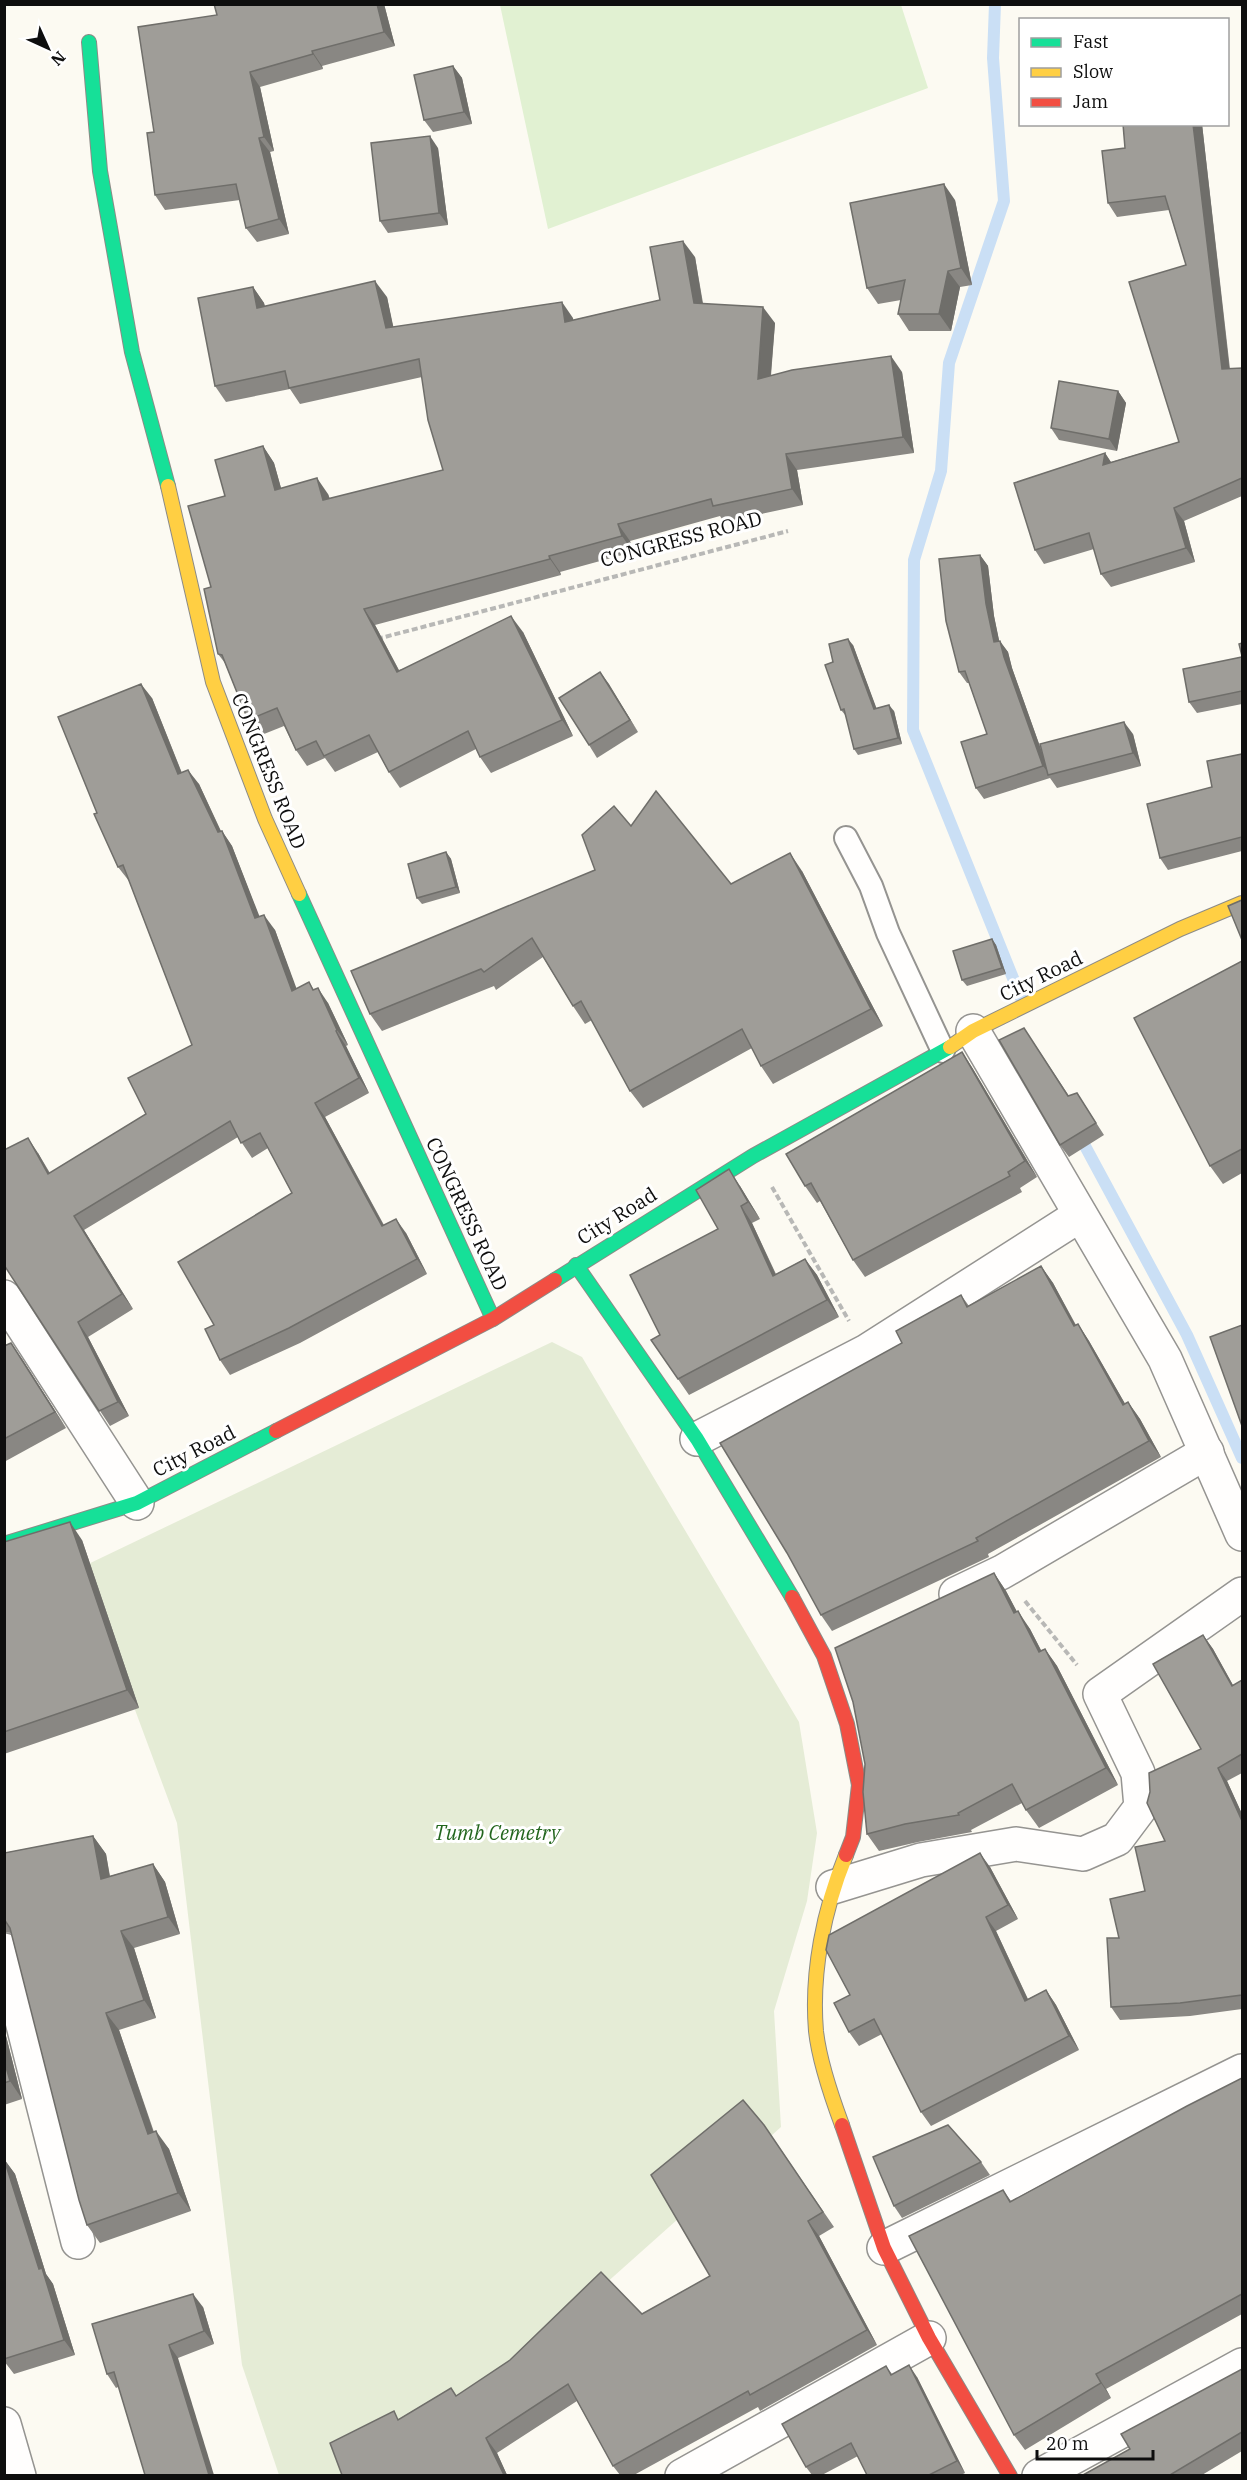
<svg xmlns="http://www.w3.org/2000/svg" width="1247" height="2480" font-family="'IBM Plex Serif',serif">
<rect width="100%" height="100%" fill="#fcfaf2"/>
<!-- green -->
<polygon fill="#e1f1d2" points="500,5 901,5 928,88 548,229"/>
<!-- cemetery -->
<polygon fill="#e5ecd6" points="552,1342 582,1357 799,1722 817,1833 807,1901 774,2011 781,2127 446,2426 367,2475 279,2475 242,2365 177,1823 82,1567"/>
<g fill="none" stroke-linecap="round" stroke-linejoin="round">
<!-- stream -->
<g stroke="#cadff5" stroke-width="12">
<polyline points="995,4 993,58 1004,201 949,363 941,471 914,560 913,730 1021,998"/>
<polyline points="1078,1133 1187,1335 1242,1458"/>
</g>
<!-- lane casing -->
<g stroke="#959491" stroke-width="26">
<polyline id="lane" points="846,838 871,886 888,933 943,1051"/>
</g>
<!-- street casing -->
<g stroke="#959491" stroke-width="36">
<g id="street">
<polyline points="973,1031 1165,1359 1242,1534"/>
<polyline points="4,1297 137,1503"/>
<polyline points="697,1439 867,1351 1080,1215"/>
<polyline points="956,1594 1002,1572 1207,1452"/>
<polyline points="833,1887 921,1860 1016,1844 1083,1854 1117,1839 1141,1807 1138,1773 1100,1694 1242,1594"/>
<polyline points="4,1950 78,2242"/>
<polyline points="884,2248 1242,2071"/>
<polyline points="4,2424 19,2476"/>
<polyline points="682,2476 929,2338"/>
<polyline points="1039,2476 1242,2365"/>
</g>
</g>
<!-- fast casing -->
<g stroke="#8c8b87" stroke-width="16">
<g id="fast">
<polyline points="89,42 100,171 132,352 168,486"/>
<polyline points="299,894 493,1319"/>
<polyline points="576,1265 697,1439 792,1597"/>
<polyline points="555,1280 753,1156 950,1047"/>
<polyline points="4,1544 137,1503 276,1431"/>
</g>
</g>
<!-- slow casing -->
<g stroke="#8c8b87" stroke-width="16">
<g id="slow">
<polyline points="168,486 213,682 265,819 299,894"/>
<polyline points="950,1047 973,1031 1180,929 1242,903"/>
<path d="M842,2125c-10,-27 -23,-66 -26,-94 -5,-59 8,-122 30,-176"/>
</g>
</g>
<!-- jam casing -->
<g stroke="#8c8b87" stroke-width="16">
<g id="jam">
<polyline points="276,1431 493,1319 555,1280"/>
<polyline points="792,1597 824,1656 847,1724 859,1785 853,1837 846,1855"/>
<polyline points="842,2125 884,2248 929,2338 1010,2476"/>
</g>
</g>
<!-- path -->
<g stroke="#b8b8b6" stroke-width="4" stroke-dasharray="6 3" stroke-linecap="butt">
<polyline points="377,639 788,531"/>
<polyline points="772,1187 849,1321"/>
<polyline points="1025,1601 1077,1665"/>
</g>
<!-- lane -->
<use href="#lane" stroke="#fffefd" stroke-width="22"/>
<!-- street -->
<use href="#street" stroke="#fffefd" stroke-width="33"/>
<!-- fast -->
<use href="#fast" stroke="#16e098" stroke-width="14"/>
<!-- slow -->
<use href="#slow" stroke="#ffcf43" stroke-width="14"/>
<!-- jam -->
<use href="#jam" stroke="#f24e42" stroke-width="14"/>
</g>
<!-- wall -->
<g fill="#898783">
<polygon points="214,4 384,4 395,46 322,66 323,69 260,87 274,151 270,152 289,234 257,242 246,228 240,200 165,210 155,195 154,132 217,15"/>
<polygon points="453,66 462,78 472,124 433,132 424,120"/>
<polygon points="1123,124 1202,124 1230,369 1242,368 1242,496 1184,521 1195,562 1111,587 1101,574 1094,549 1044,564 1035,550 1105,453 1111,462 1179,442 1186,265 1169,210 1117,217 1108,203 1125,148"/>
<polygon points="438,148 448,225 388,233 380,221"/>
<polygon points="955,200 972,285 960,287 951,331 909,331 898,314 901,300 878,304 867,288"/>
<polygon points="695,257 703,303 775,323 771,376 902,372 914,453 797,470 803,505 724,522 720,516 630,541 633,552 560,572 561,575 375,625 399,670 523,632 573,736 491,773 480,757 476,749 400,788 389,772 378,752 335,772 325,758 307,766 296,750 284,726 259,736 248,720 225,663 218,654 211,587 225,496 263,446 274,463 281,488 328,494 330,499 443,470 422,377 300,404 290,389 226,402 215,386 253,287 264,303 265,306 387,297 393,327 573,318 573,320 660,300"/>
<polygon points="1118,391 1126,403 1117,451 1059,440 1051,428"/>
<polygon points="980,555 988,566 994,616 999,641 1008,652 1012,668 1042,752 1133,734 1141,766 1057,788 1050,778 984,799 976,788 987,734 969,683 967,683 959,672"/>
<polygon points="853,645 876,708 894,711 902,744 858,755 854,749 846,716 841,710 833,662"/>
<polygon points="1242,657 1242,704 1197,713 1189,702"/>
<polygon points="600,672 638,732 597,758 589,745"/>
<polygon points="152,698 182,773 199,784 221,831 222,831 232,846 259,917 275,930 296,989 309,982 314,990 328,1003 348,1045 346,1046 369,1093 325,1117 384,1225 406,1233 427,1274 300,1343 230,1375 220,1360 214,1325 292,1193 268,1148 252,1158 238,1137 84,1230 133,1309 88,1337 129,1416 110,1426 4,1265 38,1153 50,1173 146,1114 192,1045 129,881 118,867 97,813"/>
<polygon points="1242,754 1242,851 1168,870 1160,858"/>
<polygon points="631,826 731,884 802,871 883,1026 773,1084 761,1066 752,1048 643,1108 630,1091 592,1020 585,1024 573,1006 543,957 496,990 494,986 382,1031 370,1014 595,870"/>
<polygon points="446,852 451,859 460,893 422,904 417,898"/>
<polygon points="992,939 996,945 1006,974 967,986 962,980"/>
<polygon points="1242,961 1242,1173 1223,1184 1210,1166"/>
<polygon points="1032,1040 1069,1096 1077,1093 1104,1135 1069,1157 1060,1145"/>
<polygon points="962,1052 973,1069 1037,1177 1020,1188 1022,1192 865,1277 853,1260 820,1201 817,1203 805,1186"/>
<polygon points="740,1186 760,1219 752,1223 776,1274 805,1259 817,1275 839,1317 689,1395 651,1340 660,1335 718,1229"/>
<polygon points="1041,1266 1053,1283 1076,1325 1078,1324 1089,1341 1125,1404 1128,1402 1140,1419 1161,1457 988,1554 989,1557 832,1631 821,1615 902,1343 961,1295 969,1306"/>
<polygon points="4,1346 22,1359 66,1428 4,1462"/>
<polygon points="82,1540 139,1708 4,1754 4,1542"/>
<polygon points="994,1573 1006,1591 1017,1612 1030,1629 1041,1650 1045,1649 1057,1666 1118,1785 1039,1828 1026,1810 1022,1803 971,1830 972,1832 918,1842 879,1851 867,1834"/>
<polygon points="1203,1635 1213,1649 1233,1685 1242,1680 1242,1773 1227,1781 1242,1814 1242,2009 1190,2016 1120,2020 1111,2007 1119,1938 1145,1891 1201,1749"/>
<polygon points="93,1836 106,1854 110,1876 153,1864 165,1882 180,1934 134,1948 156,2018 119,2030 154,2132 169,2149 191,2211 100,2243 87,2225 11,1933 4,1932 4,1853"/>
<polygon points="990,1867 1018,1919 996,1931 1028,1999 1046,1990 1056,2005 1079,2050 931,2126 921,2112 882,2034 859,2046 849,2032 850,1995"/>
<polygon points="4,2028 22,2099 4,2105"/>
<polygon points="1242,2078 1242,2314 1106,2389 1111,2398 1025,2450 1014,2435 1003,2190 1011,2201"/>
<polygon points="764,2125 834,2227 819,2236 877,2345 760,2411 758,2407 634,2475 620,2475 613,2466 577,2401 497,2453 507,2475 342,2475 399,2419 451,2388 456,2396 642,2314 710,2276"/>
<polygon points="4,2159 15,2174 46,2274 53,2284 75,2355 14,2374 4,2361"/>
<polygon points="981,2162 990,2175 902,2218 894,2206"/>
<polygon points="203,2307 214,2344 178,2358 116,2388 107,2374"/>
<polygon points="886,2366 892,2374 917,2377 965,2473 961,2475 867,2475 858,2456 822,2475 812,2475 806,2467"/>
<polygon points="1242,2369 1242,2451 1202,2475 1083,2475 1130,2449"/>
</g>
<!-- shaded-wall -->
<g fill="#6f6e6a">
<polygon points="377,4 384,4 395,46 384,32"/>
<polygon points="312,51 322,66 323,69 313,54"/>
<polygon points="453,66 462,78 472,124 464,112"/>
<polygon points="250,72 260,87 274,151 264,137"/>
<polygon points="1193,124 1202,124 1231,383 1222,369"/>
<polygon points="430,136 438,148 448,225 439,213"/>
<polygon points="259,138 270,152 289,234 279,219"/>
<polygon points="944,184 955,200 972,285 961,268"/>
<polygon points="683,241 695,257 705,319 694,303"/>
<polygon points="948,271 960,287 951,331 939,314"/>
<polygon points="375,281 387,297 397,344 386,328"/>
<polygon points="253,287 264,303 268,324 257,308"/>
<polygon points="562,302 573,318 576,338 565,322"/>
<polygon points="763,307 775,323 769,395 758,379"/>
<polygon points="891,356 902,372 914,453 903,437"/>
<polygon points="1118,391 1126,403 1117,451 1109,439"/>
<polygon points="263,446 274,463 286,506 275,490"/>
<polygon points="1105,453 1114,467 1103,465"/>
<polygon points="786,454 797,470 803,505 792,489"/>
<polygon points="317,478 328,494 335,516 323,500"/>
<polygon points="1174,508 1184,521 1195,562 1186,548"/>
<polygon points="618,524 630,541 633,552 622,536"/>
<polygon points="980,555 988,566 994,616 1002,654 994,642 986,604"/>
<polygon points="549,556 560,572 561,575 550,559"/>
<polygon points="364,609 375,625 408,688 397,672"/>
<polygon points="511,616 523,632 573,736 562,720"/>
<polygon points="848,639 853,645 879,715 874,709"/>
<polygon points="1000,641 1008,652 1012,668 1050,775 1043,766 1004,657"/>
<polygon points="600,672 609,684 638,732 630,720"/>
<polygon points="141,684 152,698 188,789 178,774"/>
<polygon points="889,705 894,711 902,744 898,738"/>
<polygon points="1124,722 1133,734 1141,766 1133,753"/>
<polygon points="188,770 199,784 227,845 222,831 232,846 266,933 255,918 218,832"/>
<polygon points="446,852 451,859 460,893 456,887"/>
<polygon points="790,853 802,871 883,1026 871,1009"/>
<polygon points="264,915 275,930 303,1006 292,991"/>
<polygon points="992,939 996,945 1006,974 1002,968"/>
<polygon points="318,988 328,1003 348,1045 337,1030"/>
<polygon points="336,1031 346,1046 369,1093 359,1078"/>
<polygon points="962,1052 973,1069 1037,1177 1025,1161"/>
<polygon points="315,1103 325,1117 392,1241 382,1226"/>
<polygon points="28,1138 38,1153 58,1189 48,1174"/>
<polygon points="729,1169 740,1186 760,1219 748,1202"/>
<polygon points="741,1206 752,1223 784,1293 773,1276"/>
<polygon points="74,1216 84,1230 133,1309 122,1294"/>
<polygon points="396,1219 406,1233 427,1274 417,1259"/>
<polygon points="805,1259 817,1275 839,1317 827,1300"/>
<polygon points="1041,1266 1053,1283 1085,1343 1074,1326"/>
<polygon points="78,1322 88,1337 129,1416 118,1402"/>
<polygon points="1078,1324 1089,1341 1135,1421 1123,1405"/>
<polygon points="11,1343 22,1359 66,1428 55,1412"/>
<polygon points="1128,1402 1140,1419 1161,1457 1149,1441"/>
<polygon points="70,1522 82,1540 139,1708 127,1690"/>
<polygon points="994,1573 1006,1591 1027,1631 1014,1613"/>
<polygon points="1018,1611 1030,1629 1051,1670 1039,1652"/>
<polygon points="1203,1635 1213,1649 1241,1700 1232,1686"/>
<polygon points="1045,1649 1057,1666 1118,1785 1106,1768"/>
<polygon points="1218,1768 1227,1781 1242,1814 1242,1821"/>
<polygon points="93,1836 106,1854 113,1897 101,1879"/>
<polygon points="980,1853 990,1867 1018,1919 1008,1905"/>
<polygon points="153,1864 165,1882 180,1934 168,1917"/>
<polygon points="986,1917 996,1931 1035,2015 1025,2001"/>
<polygon points="121,1931 134,1948 156,2018 144,2000"/>
<polygon points="1046,1990 1056,2005 1079,2050 1069,2036"/>
<polygon points="106,2013 119,2030 160,2152 148,2134"/>
<polygon points="4,2028 22,2099 10,2081 4,2060"/>
<polygon points="156,2131 169,2149 191,2211 178,2193"/>
<polygon points="4,2159 15,2174 46,2274 53,2284 75,2355 64,2340 39,2269"/>
<polygon points="808,2221 819,2236 877,2345 867,2330"/>
<polygon points="193,2294 203,2307 214,2344 204,2331"/>
<polygon points="169,2345 178,2358 214,2475 209,2475"/>
<polygon points="909,2365 917,2377 965,2473 957,2461"/>
<polygon points="1096,2374 1106,2389 1111,2398 1101,2383"/>
<polygon points="486,2438 497,2453 507,2475 504,2475"/>
</g>
<!-- building -->
<g fill="#9f9d98" stroke="#6f6e6a" stroke-width="1.5">
<polygon points="214,4 377,4 384,32 312,51 313,54 250,72 264,137 259,138 279,219 246,228 236,184 155,195 147,133 154,132 138,27 217,15"/>
<polygon points="453,66 464,112 424,120 414,75"/>
<polygon points="1123,124 1193,124 1222,369 1242,368 1242,478 1174,508 1186,548 1101,574 1089,533 1035,550 1014,483 1105,453 1103,465 1179,442 1129,282 1186,265 1165,196 1108,203 1102,151 1125,148"/>
<polygon points="430,136 439,213 380,221 371,143"/>
<polygon points="944,184 961,268 948,271 939,314 898,314 905,280 867,288 850,203"/>
<polygon points="683,241 694,303 763,307 758,379 792,370 891,356 903,437 786,454 792,489 713,506 711,499 618,524 622,536 549,556 550,559 364,609 397,672 511,616 562,720 480,757 468,731 389,772 369,735 324,756 316,741 296,750 277,708 248,720 222,655 218,654 204,589 211,587 188,506 225,496 215,460 263,446 275,490 317,478 323,500 443,470 428,420 419,359 289,388 285,371 215,386 198,298 253,287 257,308 375,281 386,328 562,302 565,322 660,300 650,247"/>
<polygon points="1059,381 1118,391 1109,439 1051,428"/>
<polygon points="980,555 986,604 994,642 1000,641 1004,657 1043,766 976,788 961,742 987,734 965,671 959,672 946,621 939,559"/>
<polygon points="848,639 874,709 889,705 898,738 854,749 844,709 841,710 825,665 833,662 829,644"/>
<polygon points="1242,643 1242,656 1239,644"/>
<polygon points="1242,657 1242,691 1189,702 1183,669"/>
<polygon points="600,672 630,720 589,745 559,698"/>
<polygon points="141,684 178,774 188,770 218,832 222,831 255,918 264,915 292,991 309,982 313,990 318,988 337,1030 336,1031 359,1078 315,1103 382,1226 396,1219 417,1259 289,1328 220,1360 205,1329 214,1325 178,1262 292,1193 260,1133 241,1143 230,1121 74,1216 122,1294 78,1322 118,1402 99,1411 4,1265 4,1150 28,1138 48,1174 146,1114 128,1078 192,1045 123,865 118,867 94,814 97,813 58,717"/>
<polygon points="1124,722 1133,753 1048,775 1040,744"/>
<polygon points="1242,754 1242,837 1160,858 1147,804 1212,787 1207,761"/>
<polygon points="656,791 731,884 790,853 871,1009 761,1066 742,1029 630,1091 581,1001 573,1006 532,938 484,972 481,969 370,1014 351,971 595,870 582,835 614,806 631,826"/>
<polygon points="446,852 456,887 417,898 408,864"/>
<polygon points="1242,900 1242,940 1228,906"/>
<polygon points="992,939 1002,968 962,980 953,951"/>
<polygon points="1242,961 1242,1149 1210,1166 1134,1018"/>
<polygon points="1024,1028 1068,1096 1077,1093 1096,1123 1060,1145 999,1040"/>
<polygon points="962,1052 1025,1161 1008,1172 1010,1176 853,1260 811,1183 805,1186 786,1154"/>
<polygon points="729,1169 748,1202 741,1206 773,1276 805,1259 827,1300 678,1379 651,1340 660,1335 630,1275 718,1229 696,1190"/>
<polygon points="1041,1266 1074,1326 1078,1324 1123,1405 1128,1402 1149,1441 976,1538 978,1541 821,1615 787,1553 720,1443 902,1343 896,1331 961,1295 967,1307"/>
<polygon points="1242,1325 1242,1426 1210,1337"/>
<polygon points="11,1343 55,1412 4,1439 4,1346"/>
<polygon points="70,1522 127,1690 4,1732 4,1542"/>
<polygon points="994,1573 1014,1613 1018,1611 1039,1652 1045,1649 1106,1768 1026,1810 1012,1784 958,1813 959,1815 905,1824 867,1834 863,1792 865,1764 853,1702 835,1648"/>
<polygon points="1203,1635 1232,1686 1242,1680 1242,1754 1218,1768 1242,1821 1242,1995 1180,2003 1111,2007 1107,1938 1119,1938 1110,1899 1145,1891 1135,1847 1165,1841 1147,1803 1150,1792 1149,1773 1201,1749 1153,1664"/>
<polygon points="93,1836 101,1879 153,1864 168,1917 121,1931 144,2000 106,2013 148,2134 156,2131 178,2193 87,2225 79,2200 10,1928 4,1919 4,1853"/>
<polygon points="980,1853 1008,1905 986,1917 1025,2001 1046,1990 1069,2036 921,2112 874,2019 849,2032 834,2003 850,1995 826,1950 829,1935"/>
<polygon points="4,2060 10,2081 4,2083"/>
<polygon points="1242,2078 1242,2294 1096,2374 1101,2383 1014,2435 909,2236 1003,2190 1010,2202 1187,2106"/>
<polygon points="743,2100 764,2125 823,2212 808,2221 867,2330 750,2395 748,2391 613,2466 568,2384 486,2438 504,2475 342,2475 330,2443 394,2411 398,2420 451,2388 456,2396 510,2360 601,2272 642,2314 710,2276 651,2175"/>
<polygon points="948,2125 981,2162 894,2206 873,2157"/>
<polygon points="4,2159 39,2269 42,2268 64,2340 4,2359"/>
<polygon points="193,2294 204,2331 169,2345 209,2475 145,2475 114,2372 107,2374 92,2324"/>
<polygon points="909,2365 957,2461 929,2475 867,2475 851,2443 806,2467 782,2424 886,2366 891,2375"/>
<polygon points="1242,2369 1242,2432 1170,2475 1083,2475 1130,2449 1121,2434"/>
</g>
<g text-anchor="middle" stroke-width="6" stroke-linejoin="round" paint-order="stroke">
<!-- street labels -->
<g font-size="20" fill="#0e0e0e" stroke="#fff">
<text transform="translate(681 539) rotate(-15)" y="7">CONGRESS ROAD</text>
<text transform="translate(269 771) rotate(68)" y="7">CONGRESS ROAD</text>
<text transform="translate(1041 976) rotate(-26)" y="7">City Road</text>
<text transform="translate(467 1214) rotate(65)" y="7">CONGRESS ROAD</text>
<text transform="translate(617 1216) rotate(-32)" y="7">City Road</text>
<text transform="translate(194 1451) rotate(-27)" y="7">City Road</text>
</g>
<!-- park labels -->
<g font-size="20" font-style="italic" fill="#23661e" stroke="#fff">
<text x="497" y="1840">Tumb Cemetry</text>
</g>
</g>
<!-- border -->
<rect width="1247" height="2480" fill="none" stroke="#0e0e0e" stroke-width="12"/>
<!-- legend -->
<rect x="1019" y="18" width="210" height="108" fill="#ffffff" stroke="#9f9f9f" stroke-width="1.5"/>
<rect x="1031" y="38" width="30" height="9" fill="#16e098" stroke="#9f9f9f" stroke-width="1.5"/>
<text x="1073" y="48" font-size="18" fill="#0e0e0e">Fast</text>
<rect x="1031" y="68" width="30" height="9" fill="#ffcf43" stroke="#9f9f9f" stroke-width="1.5"/>
<text x="1073" y="78" font-size="18" fill="#0e0e0e">Slow</text>
<rect x="1031" y="98" width="30" height="9" fill="#f24e42" stroke="#9f9f9f" stroke-width="1.5"/>
<text x="1073" y="108" font-size="18" fill="#0e0e0e">Jam</text>
<!-- north arrow -->
<g transform="translate(48 48) rotate(135)" stroke="#ffffff" stroke-width="4.5" paint-order="stroke">
<path d="M0-4.5L10 22L0 15L-10 22Z" fill="#0e0e0e"/>
<text y="-9" font-size="16" font-weight="bold" text-anchor="middle" fill="#0e0e0e">N</text>
</g>
<!-- scale -->
<path d="M1037 2450v9h116v-9" fill="none" stroke="#0e0e0e" stroke-width="3"/>
<text x="1046" y="2450" font-size="18" fill="#0e0e0e" stroke="#ffffff" stroke-width="4.5" paint-order="stroke">20 m</text>
</svg>
